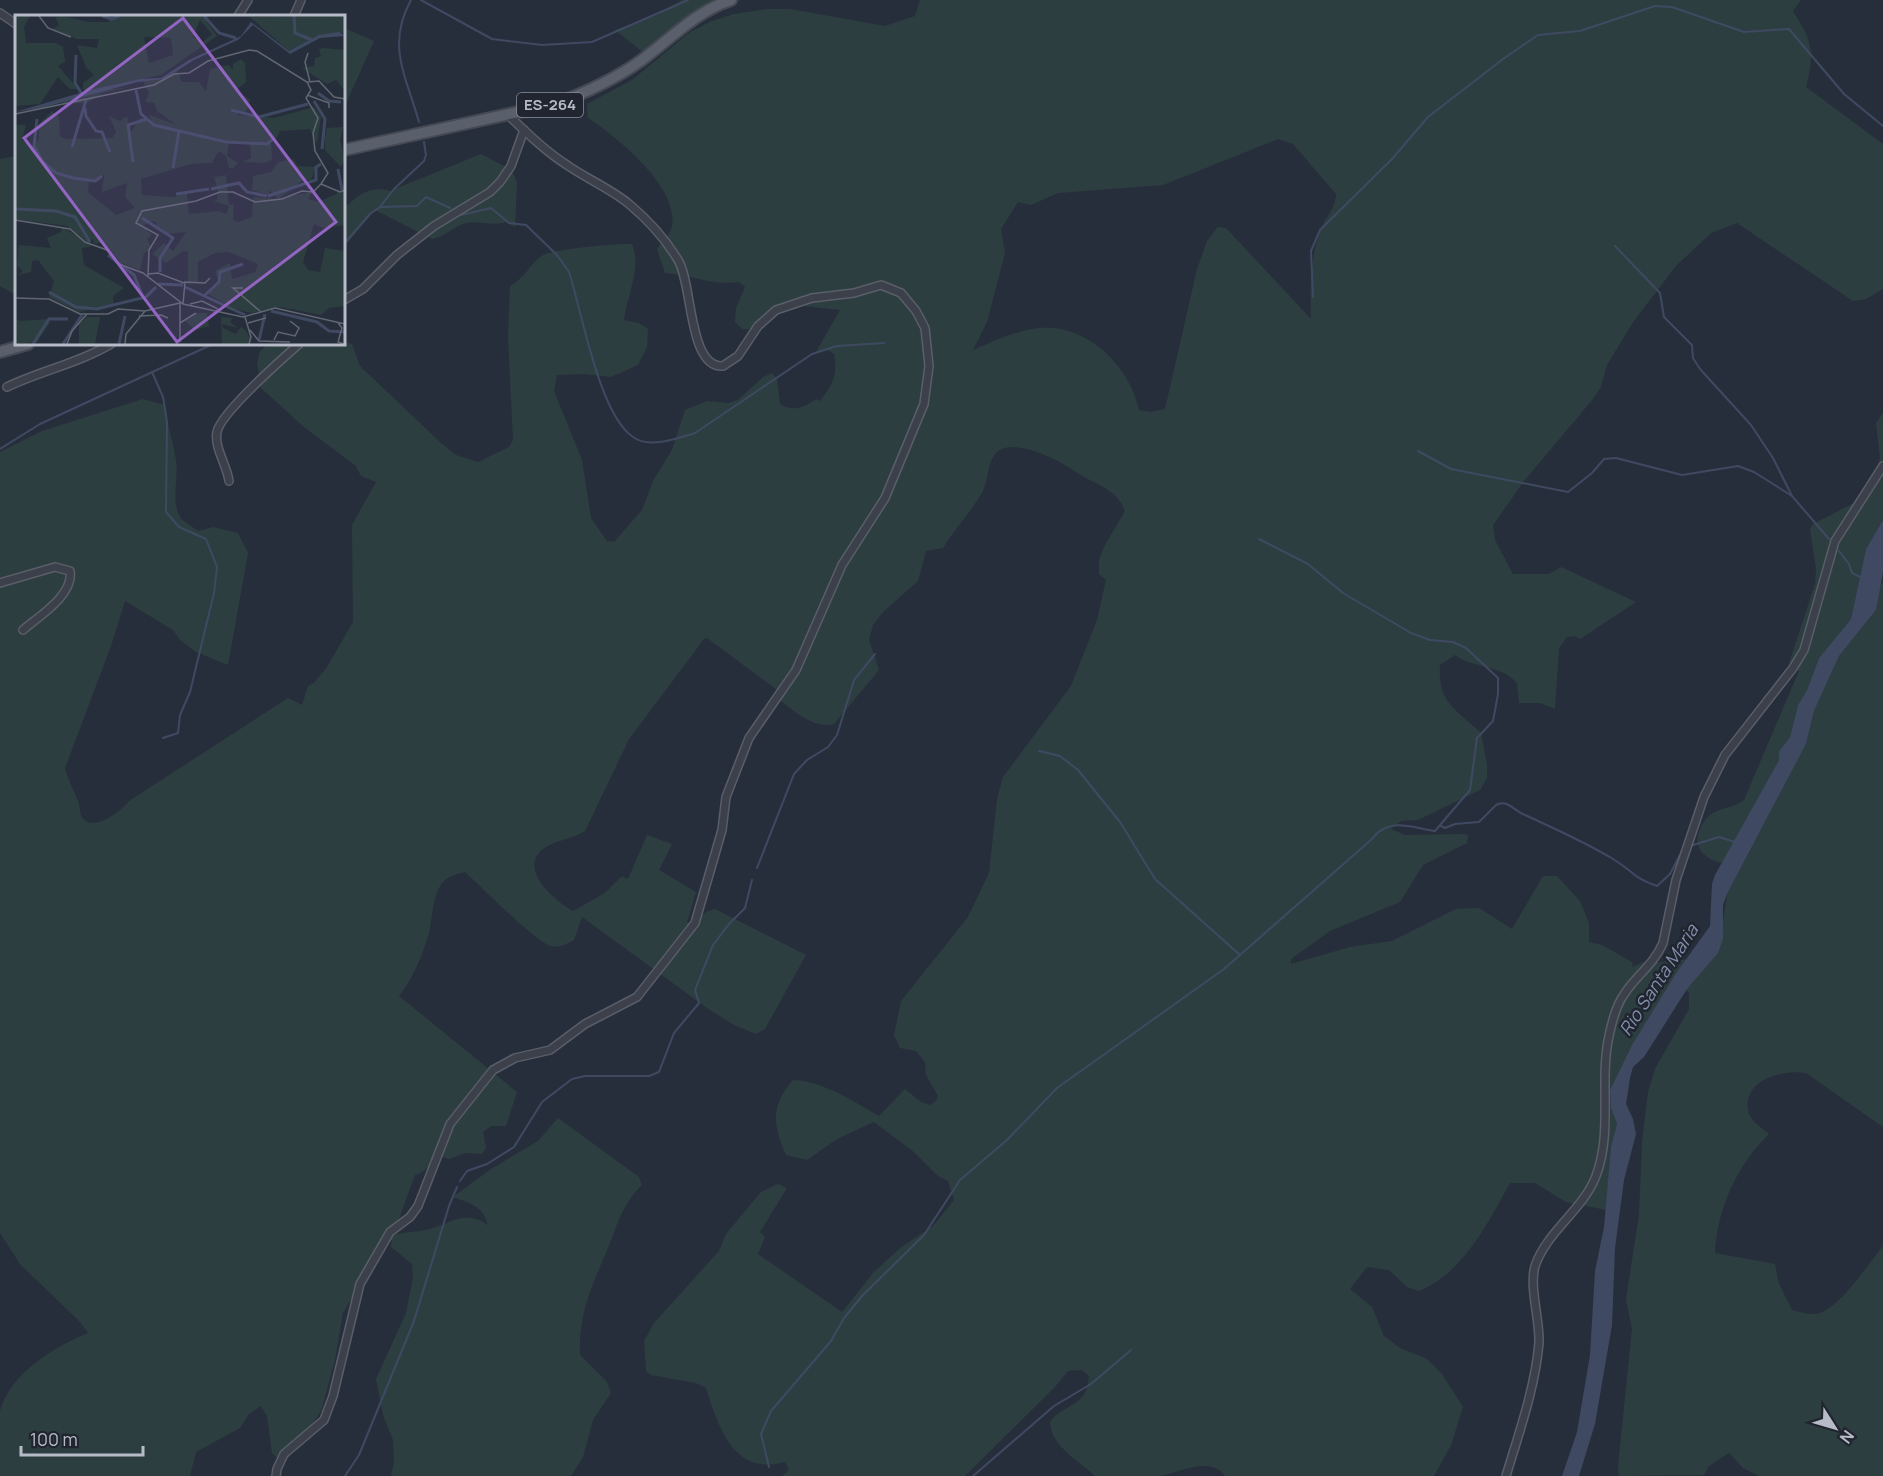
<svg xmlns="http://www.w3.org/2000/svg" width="1883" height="1476" font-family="Manrope,sans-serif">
<rect width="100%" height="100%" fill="#272e3b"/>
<!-- green -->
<g fill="#2d3e40" fill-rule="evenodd">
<polygon points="682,0 741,0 673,29 644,53 615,30 659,14"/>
<path d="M920,0h881l-8,11c19,30 22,40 13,76l77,57v145l-17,10 -13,2 -116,-78 -26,10 -35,33 -43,56 -26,43 -6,22 -8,12 -69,82 -31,44 2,15 18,34h36l12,-7 75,35 -56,37 -5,-3 -8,1 -8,11 -4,61 -15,-6h-21l-2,-20c-17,-19 -43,-14 -62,-28l-15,10c-3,37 16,45 41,68l6,32v13l-7,12 -62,30 -17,1 -10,8 14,6 57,-1 6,1 -1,8 -44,22 -23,37 -70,29 -39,28v5l59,-17 42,-6 64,-32 23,-1 33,21 31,-53h14l23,25 9,22v19l13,3 30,17 1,5 21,-10 1,6 33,-4 -56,86 -22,45 1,18 6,16 -6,22 -5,64 -40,-8 -31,-19h-25c-22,40 -47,90 -91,108l-12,-4 -18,-17 -22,-3 -17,22 22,18 12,29 16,12 27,11 15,15 21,33 -12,38 -17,31h-209c-14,-21 -47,-3 -65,0 -20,0 -45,0 -65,0 -17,-16 -44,-30 -45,-54 15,-20 37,-14 39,-46l-7,-6 -14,1 -13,16 -90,89h-183l7,-6 -4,-8c-52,14 -66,-34 -79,-74l-10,-5 -45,-8 -5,-4 -2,-30 10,-18 65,-72 7,-17 35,-42 17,-8 9,4 -27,44 5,5 -7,17 84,58 32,-40 26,-24 33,-22 21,-26 -6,-19 -10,-5 -24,-24 -40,-30 -37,17 -30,21 -21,-5c-13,-31 -16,-48 7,-75 30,1 60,21 86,36l26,-27 16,13 9,3 6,-4 2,-5 -12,-21 -1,-13 -9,-11 -16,-3 -6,-13 7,-34 67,-84 21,-44 8,-74 6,-22 68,-91 26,-66 9,-40 -7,-6v-14l6,-15 20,-34c-8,-23 -30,-26 -49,-39 -15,-11 -69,-40 -83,-15 -6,11 -5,27 -13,39 -11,18 -26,34 -37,52l-17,3 -8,30 -35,31 -10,13 -4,15 10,30 -45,54c-21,6 -44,-16 -60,-29l2,-6 -69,-51 -3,1 -75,100 -44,92c-13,8 -28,9 -39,16 -31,19 7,53 27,64l32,-18 17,-17 6,3 19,-44 25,9 -13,26 37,22 -9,30 5,2 14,-12 9,-3 91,46 -41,74 -9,5 -22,-9 -27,-17 -125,-91 -8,23c-8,4 -14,8 -23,6 -18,-6 -69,-59 -86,-74 -7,2 -15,3 -21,9 -12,12 -11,36 -15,52 -7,23 -15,44 -30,63l118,96 -11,34h-15l-8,6 3,16 -4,6 -17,-1 -16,6 -6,-2c-12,3 -15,15 -28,18l-22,60c12,-3 26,-3 37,-6 23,-7 35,-19 58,-4 -5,-19 -18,-22 -35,-28l38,-28 47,-28 20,-23 81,59 3,8c-21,20 -25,42 -36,68 -15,34 -28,64 -26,102l27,27 4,11 -18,27 -10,37 -12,19h-180l3,-14 -1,-22 -10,-25 -7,-36 30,-66 7,-35 -1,-14 -21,-17 1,-11 -7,5 -42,72 -8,47 -14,51 -37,53 -12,-11 -5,-37 -6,-10 -12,8 -9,14 -44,24 -6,24h-190c0,-20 0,-46 0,-65 11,-39 55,-64 88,-78l-8,-11 -60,-58 -20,-31v-781l42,-21 101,-32 22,6c2,20 8,36 11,55 3,21 -6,39 5,59l17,12 15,-4 25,6 10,20 -20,112 -32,-13 -16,-12 -7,-10 -48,-29 -14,45 -46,122c3,12 8,20 12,31 3,5 2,13 5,18 11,17 40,-7 47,-16l159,-103 14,7 6,-19 6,-3 13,-16 26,-45 -1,-97 24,-43 -15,-6 -5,-10 -52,-39 -43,-39 -4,-25 3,-12 8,-7h76v-3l8,3 8,22 80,76 16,13 22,7 31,-15 4,-7 -5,-102 2,-52c17,-10 17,-18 30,-29 8,-8 78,-14 92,-13 10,23 -5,52 -8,76l15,3 9,6 -1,18 -9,18 -27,12 -27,-3 -27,1 -3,16 28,69 9,58 16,23 7,1 28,-32 11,-29 19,-31 13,-40 22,-9 21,2 10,-3 25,-23 9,-4 5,6 3,25c13,8 24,4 36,-5l4,2c13,-17 18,-26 14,-47l-6,-4 -12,2 24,-42 -46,-5 -24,10 -17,14h-11l-7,-7 1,-14 9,-21 -6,-5c-30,4 -46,-8 -74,-9l-8,-24c5,-7 13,-14 15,-23 7,-39 -55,-89 -84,-108l-1,-14 45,-24 58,-48 22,-11 22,-7 34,-5h22l95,17 30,-10zM1278,139l15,5 43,50c0,14 -10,22 -15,35 -11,27 -11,61 -10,90l-85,-91 -8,-1 -11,14 -10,28 -32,140 -15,3 -11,-2c-9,-44 -52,-86 -99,-82 -23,2 -46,13 -67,22l14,-28 18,-69 -4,-24 17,-27 13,3 27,-12 105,-8z"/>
<polygon points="344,28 374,41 344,108"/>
<path d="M481,154l31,16 5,13 -2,44 -9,-5c-11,4 -26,-1 -39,1 -13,2 -23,15 -35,16l-57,-29 -31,37v-39c15,-13 25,-23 46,-17z"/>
<polygon points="16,156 16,295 0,286 0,159"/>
<path d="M1883,413v107l-17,29 -15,70 -32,39 -12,32 -9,15 -8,32 -11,14v9l-57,103c-7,-2 -16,-5 -21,-12 -9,-11 1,-32 12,-38 11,-6 21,-5 31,-13l55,-129 -10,-8 26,-79 1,-15 -6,-40 3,-5 43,-22 18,-26 6,-18 -4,-35z"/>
<path d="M1883,582v545l-77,-54c-22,-4 -63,6 -58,37 1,10 14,18 21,24 -32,31 -52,75 -54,119l60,11 4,20 13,26c8,2 20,6 28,3 22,-8 48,-49 63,-67v230h-124l-16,-8 -14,-15 -20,13 -5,9 -85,1 -1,-10 14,-137 -6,-30 13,-84 3,-73 6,-50 7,-23 34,-60v-16l-3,-3 33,-40 8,-56 79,-150 8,-33 25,-55 37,-46 3,-24z"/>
</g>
<!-- water -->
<polygon fill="#3f4a62" points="1883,520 1883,572 1876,610 1839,656 1814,711 1806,744 1727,894 1723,905 1723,939 1718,953 1687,989 1644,1057 1633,1067 1630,1078 1626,1104 1633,1119 1636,1134 1624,1180 1615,1248 1612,1325 1595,1424 1579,1476 1562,1476 1577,1432 1590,1355 1595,1271 1604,1227 1611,1146 1617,1124 1611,1108 1610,1090 1632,1045 1677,972 1710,926 1712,884 1715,875 1779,760 1779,751 1790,737 1798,705 1807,690 1819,658 1851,619 1866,549"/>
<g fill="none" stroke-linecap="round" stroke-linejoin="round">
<!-- stream -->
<g stroke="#3f4a62" stroke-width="2">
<path d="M411,0c-25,45 -5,76 8,122"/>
<polyline points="421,0 492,39 542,45 592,42 688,0"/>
<polyline points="380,207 417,206 426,197 450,208"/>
<path d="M461,215l30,-7 18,15 17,2 31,30 12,17c13,40 30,142 64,165 16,12 46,1 62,-4l117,-79 25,-8 47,-3"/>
<polyline points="344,244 370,214 380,207 394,189 424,161 426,155 424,142"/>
<polyline points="1615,246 1660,293 1664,317 1692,345 1693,358 1700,369 1751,425 1773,458 1792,496 1829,539"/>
<polyline points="1313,297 1311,251 1320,230 1392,159 1428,117 1503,59 1538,35 1580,31 1655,6 1672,7 1744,32 1789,29 1844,94 1883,126"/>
<polyline points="152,372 163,397 167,422 166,512 179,527 206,539 217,567 214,593 190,692 180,715 178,733 163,738"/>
<polyline points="0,449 40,424 213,344"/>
<polyline points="1418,451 1451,469 1568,492 1592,473 1604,459 1616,458 1682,475 1738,466 1754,472 1792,496"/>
<polyline points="1839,551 1849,564 1852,573 1860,577"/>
<polyline points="1039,751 1060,756 1078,770 1120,822 1155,879 1240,955"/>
<path d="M1441,826l4,2 10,-4 24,-2 17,-17c12,-6 18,6 29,10 30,14 60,27 88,44 20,12 20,19 44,27l13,-12 12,-23"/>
<polyline points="1690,846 1719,837 1735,842"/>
<polyline points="757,868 794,774 807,760 828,747 837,735 854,680 875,654"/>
<polyline points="460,1181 467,1171 487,1164 514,1147 542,1102 572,1079 585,1076 649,1076 659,1072 674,1033 699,1003 695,990 713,945 729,924 745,908 752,880"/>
<path d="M769,1467l-8,-33 10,-23 60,-70 13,-23 19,-23 61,-60 36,-55 47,-40 50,-52 167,-119 148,-130c16,-23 41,-11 63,-8l35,-41 7,-52 16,-17 5,-27v-16l-32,-30 -13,-6 -23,-2 -19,-7 -68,-40 -35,-29 -49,-25"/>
<polyline points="345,1476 359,1455 414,1321 449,1206 457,1187"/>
<polyline points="973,1476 1054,1406 1091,1384 1131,1350"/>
</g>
<!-- street casing -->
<g stroke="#595e69" stroke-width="10">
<g id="street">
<polyline points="0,13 16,24"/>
<polyline points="238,16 248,0"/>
<polyline points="294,16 301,0"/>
<polyline points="344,300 363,289 397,255 434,226 490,192 500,182 511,166 524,130"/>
<path d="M7,387c33,-16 72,-24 104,-43"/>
<path d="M229,481c-2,-16 -15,-33 -12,-49 3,-18 65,-73 82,-88"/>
<path d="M0,583l55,-16 15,4c4,24 -31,45 -47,59"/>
<path d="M276,1476l1,-7 7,-15 40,-34 9,-24 27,-112 30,-52 20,-15 8,-11 32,-82 43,-54 22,-12 35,-8 35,-26 52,-27 58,-74 27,-93 4,-33 23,-59 47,-68 46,-105 43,-67 39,-94 5,-38 -4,-38 -9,-17 -15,-18 -20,-8 -27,8 -42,5 -36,12 -18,16 -20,30 -15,10c-35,2 -30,-82 -45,-106 -12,-20 -31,-41 -49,-56 -18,-15 -42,-25 -62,-39 -22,-14 -41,-33 -60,-51"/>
<path d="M1506,1476c13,-43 29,-88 33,-133 1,-23 -10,-56 -4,-77 12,-35 48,-56 61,-90 17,-45 3,-95 13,-140 3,-15 7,-31 16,-43 12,-18 29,-29 38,-50l13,-63 28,-83 21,-42 68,-87 11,-18 31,-109 48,-75"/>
</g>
</g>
<!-- primary casing -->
<g stroke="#444954" stroke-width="14">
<g id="primary">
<path d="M344,150l211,-46c30,-11 58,-24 84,-42 29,-21 57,-51 92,-62"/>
<polyline points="0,352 28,344"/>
</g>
</g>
<!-- street -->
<use href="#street" stroke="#3b404b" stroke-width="7"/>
<!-- primary -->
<use href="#primary" stroke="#595f6b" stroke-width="10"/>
</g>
<g text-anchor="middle" stroke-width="5" stroke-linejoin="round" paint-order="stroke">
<!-- shield labels -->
<rect fill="#202530" stroke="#8a8e9a" stroke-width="1.5" x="517" y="93" width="66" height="24" rx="4.5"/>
<g font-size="15" font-weight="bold" fill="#b7bbc7">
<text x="550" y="110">ES-264</text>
</g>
<!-- water labels -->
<g font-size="18" font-style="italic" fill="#828faa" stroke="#202530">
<text transform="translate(1659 980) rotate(-57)" y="6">Rio Santa Maria</text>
</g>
</g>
<!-- overview -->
<g transform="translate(15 15)">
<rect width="330" height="330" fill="#272e3b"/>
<path d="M0,1h15l-6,11 2,16h30l7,4 2,15 -7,4 20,23h-8l-12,-12 -18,27 -25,2zM47,1l26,6h21l-1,-6h100l-2,5 11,15 -56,39 -74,16 -4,-2v-6l11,-8 -8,-8 -9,-22 20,3 2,-9h-22l-24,-10 6,-4 -4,-8zM185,5l12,14 -9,8 -10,-5zM129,22l27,1 2,17 -24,8zM330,1v17l-23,2 -33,16 -39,-34zM309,33l21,2v41l-9,-11 -9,4 -25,-16 12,-2 1,-8 6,-2 -2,-7zM226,44l4,4 1,19 -10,8 14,10 -4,12 -8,-1v4l36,3 40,-11 7,10 -4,27 -7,-15 -30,2 -3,7h-6l1,22 -8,3 -22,-1 9,-4 -1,-14 -21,-3 -2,15 11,7 -5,5h-4l-3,-12 -7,-5 -7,12 -21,1 -50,15 1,16 31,2 14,-4 2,21 30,-3 7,3 3,-8 -16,-5 4,-1 1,-9 -4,-14 12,-2 3,29 5,1 -1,15 5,2 14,-5 1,-20 25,2 -9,-9v5l-17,-5 1,-14 18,-4 7,-10 15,-3 5,7 18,1 -5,13h-8l-23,18 32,-6 -4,7 10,3 19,-8v-4l8,1v34l-22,3 -9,-4 -11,38 5,8 12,2 5,-24 20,3v55l-16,2 -8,7 -40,-8 -30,6 -19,-5 -24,-14 10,-14 -3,-9 15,-8 2,16 23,-7 3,-8 -30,-12 -13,1 -17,9v20l-10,3v-33l-5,-1 -17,12 -14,-9 12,-11 9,8 13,-19 -21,2 -11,-6 3,-5 -4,-2 -11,5 10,9 -5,4 5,9 -8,5 -4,17 -19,-7 -17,-21 -9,2 -3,-5 -4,4 -21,-17 -52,-7v-94h11l-4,15 9,7 8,-8v-15l13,-13 7,6 1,19 6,3 46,-1 4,-6 -7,-16 11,5 7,-5 4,16 9,-14 13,6 -4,-9 26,9 -18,-13 -3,-8 -9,-1 4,-9 -6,-12 21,-2 13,-9 5,12h17l7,9 4,-22 18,-4 5,5v-6zM89,160l-2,17 25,-9 -2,14 10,11 -19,7 -28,-23 1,-10zM115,72l-27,6 -16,10 -26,1 9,-7 23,-6zM328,112l-3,13 5,20 -4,7 -16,-17v-12l2,-10zM47,212l31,19 -11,2 2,17 40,23 -11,8 1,8 -35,8 -30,-15 5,-16 -16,-21 -6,1 -1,11 -13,3 5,-4 -6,-5 2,-21 32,3 -4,-10 14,-6zM182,298h10l2,13 -14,4 -10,-9zM72,302h13l-5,27h-16v-19zM206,302l11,1 -2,4 8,6 -16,-4 1,4 13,6 5,-7 4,3 6,9 -3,5h-26zM0,303l5,3 29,-2 1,3 -13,20 -22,2z" fill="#2d3e40" fill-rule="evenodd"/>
<path d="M236,7l38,29 30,-16 20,-3 6,4 -25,2 -30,16 -37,-29 -15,15 -44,20 -30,19 -26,3 -97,26 -26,4 75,-22 50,-11 21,-1 28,-18 52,-24z" fill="#3f4a62"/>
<path fill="none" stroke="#3f4a62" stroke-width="3" d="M87,1l10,3 7,-3M189,1l15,17 17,5M279,1l1,17 17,7M61,40l-1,28 7,11M121,75l5,24 13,11 72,17 41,2 6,-5M303,78l11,8 12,1M299,86l11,18 -3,30M70,93l1,8 10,15 6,1 8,20M216,95l28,7 49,-13M22,104l-3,27 9,16 13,11 17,5 22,3 7,-5M57,132l14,-47M118,147l-5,-37 19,-6M158,153l6,-37M323,154l4,21M196,174l28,-6 8,9 20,4M161,179l33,-5M253,181l48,-16v-13l5,-3M0,194l41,2 19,6 15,25M127,203l31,20 -13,20v14M93,240l26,20 9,22M143,269l25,1M170,272l60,28M34,277l27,15 21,2 49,-12 10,-10M190,280l14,-13 1,-10 23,-8M256,296l46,11 12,9 16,1M244,325l6,-26M18,329l16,-25h19M48,329l19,-29M104,329l6,-28"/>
<path fill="none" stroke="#616673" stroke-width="1.5" d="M24,1l9,12 23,9M293,38l-3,9 5,20M292,67l12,-1 15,16 11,2M292,80l22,8v5M0,99l139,-29 20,-11 15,-1 19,-12 41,-11 8,1 50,31 4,8 -5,8 12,20 -5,15 2,18 13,22 -7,11 -8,8 -11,-1 -20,8 -27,3 -22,-10h-13l-24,9 -54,10 -6,12 22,12 -9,15 -1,26M306,169l19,8 5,-2M0,205l55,9 15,13 22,8 12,14 24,9 40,31 60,13 32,-9 70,16M133,259l10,-1 26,10M228,273h-10l28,24M0,283l34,1 31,15h28l10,-5 27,2 35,-8v39M168,289l2,-22 20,1 5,-5M175,289l12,-3 16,8M124,301l22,-1 7,3M230,302l6,20 -2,7M165,308l16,-10M233,308l18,-5M323,308l4,5 -4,14 6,2M235,315l9,11 31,1M259,325l4,-8 17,4 4,-8 -9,-7M52,329l5,-13 15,-17M110,329l1,-10 19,-23"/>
<path fill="#9365c2" fill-opacity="0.15" stroke="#9365c2" stroke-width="3" d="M168,3l153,204 -159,120 -153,-204z"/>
<rect width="330" height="330" fill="none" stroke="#b7bbc7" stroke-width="3"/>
</g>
<!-- north arrow -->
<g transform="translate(1835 1428) rotate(127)" stroke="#202530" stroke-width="4.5" paint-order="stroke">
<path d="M0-4.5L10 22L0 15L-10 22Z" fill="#b7bbc7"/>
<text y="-9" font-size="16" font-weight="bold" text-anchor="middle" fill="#b7bbc7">N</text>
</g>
<!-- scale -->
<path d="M21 1446v9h122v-9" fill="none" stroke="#b7bbc7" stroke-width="3"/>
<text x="30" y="1446" font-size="18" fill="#b7bbc7" stroke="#202530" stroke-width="4.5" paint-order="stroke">100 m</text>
</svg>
